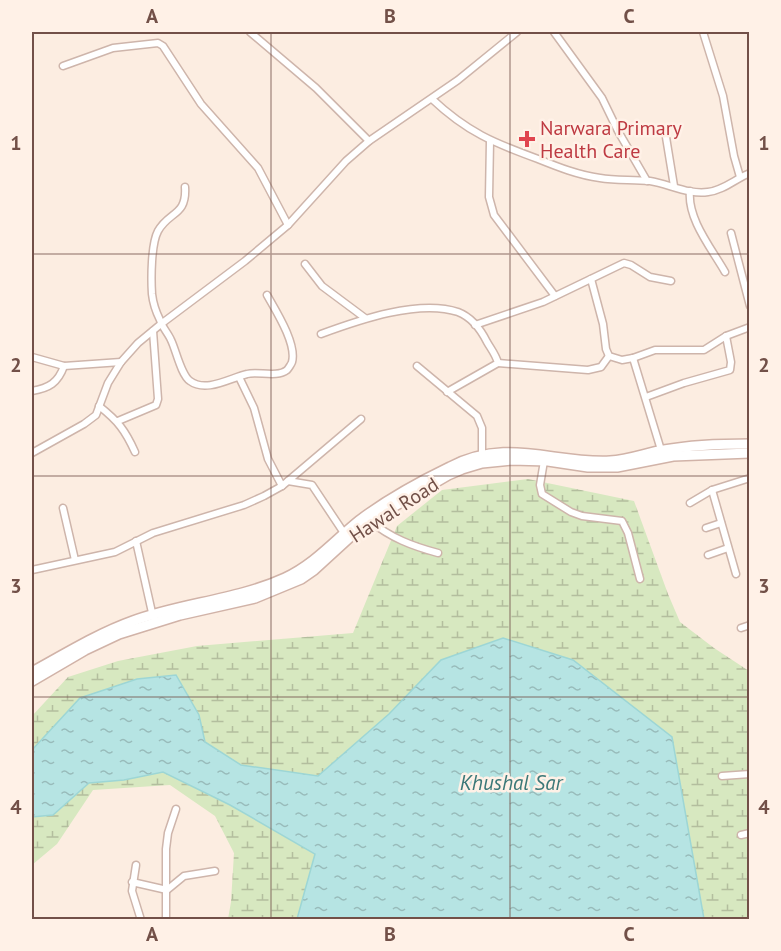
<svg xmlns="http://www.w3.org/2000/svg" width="781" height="951" font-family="'PT Sans',sans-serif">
<defs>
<pattern id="wetland-marsh" width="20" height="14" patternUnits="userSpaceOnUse" patternTransform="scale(1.5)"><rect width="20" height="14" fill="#d7e8c0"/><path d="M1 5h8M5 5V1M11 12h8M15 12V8" fill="none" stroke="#b3be9e"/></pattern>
<pattern id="water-ripples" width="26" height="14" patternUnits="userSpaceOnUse" patternTransform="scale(1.5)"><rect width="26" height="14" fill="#b6e4e3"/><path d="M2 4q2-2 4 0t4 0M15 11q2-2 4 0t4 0" fill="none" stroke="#98bbba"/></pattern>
</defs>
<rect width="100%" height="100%" fill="#fcede1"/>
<!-- wetland -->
<polygon fill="url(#wetland-marsh)" points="528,479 634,501 668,594 680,622 714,648 749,671 749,919 228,919 231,902 234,853 215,816 170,785 93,790 57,844 32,865 32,716 68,677 118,661 197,646 353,633 397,526 442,490"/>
<!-- water -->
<polygon fill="url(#water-ripples)" stroke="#9dd6d5" stroke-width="1.5" points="503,638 573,660 672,737 704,919 297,919 315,854 230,805 163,772 124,780 89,783 53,815 32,817 32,750 80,698 137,679 176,675 199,715 205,742 241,765 318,776 389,714 441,660"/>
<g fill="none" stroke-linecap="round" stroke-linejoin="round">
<!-- street casing -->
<g stroke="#ceb5ab" stroke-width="9">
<g id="street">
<polyline points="250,32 316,88 369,141"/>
<polyline points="554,32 602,98 618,131 647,181"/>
<polyline points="703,32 723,96 734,156 740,177"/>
<polyline points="63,66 113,48 158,43 163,46 201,104 258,168 288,225"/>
<path d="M432,99c35,33 62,44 106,60 20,8 40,16 62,19 16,3 33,1 50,3 19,3 39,14 58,11 16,-2 27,-13 42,-19"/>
<polyline points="665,131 674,186"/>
<polyline points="490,141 489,197 494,215 555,296"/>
<path d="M185,187c2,29 -16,24 -27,44 -7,13 -7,48 -6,63 1,9 4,18 8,26 2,7 8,13 11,20 5,10 10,35 19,41 16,12 40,-3 57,-7 11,-3 30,4 40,-4 1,-1 5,-7 5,-8 5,-18 -16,-51 -25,-67"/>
<path d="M690,191c-3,28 22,58 35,81"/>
<polyline points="731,233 750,306"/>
<polyline points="305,264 322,286 365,318"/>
<polyline points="591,279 603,324 606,349 609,356 622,360 633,358 661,450"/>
<polyline points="475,325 543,302 624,263 631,265 650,277 671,281"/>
<path d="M321,334c38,-14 98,-35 137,-22 13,5 23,18 29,30 4,7 9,13 11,21l-51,29"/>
<polyline points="32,357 64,366 121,362"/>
<polyline points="633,358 655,350 704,350 726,336 750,327"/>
<polyline points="498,363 588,370 601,367 609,356"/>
<polyline points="417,366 477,416 482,428 482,460"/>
<polyline points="239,377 254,408 268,459 282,486"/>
<path d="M32,391c17,-3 26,-8 32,-25"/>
<polyline points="646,397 684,383 730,370 731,362 726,336"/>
<path d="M99,406c19,15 26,24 36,46"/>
<polyline points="118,421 156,405 158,399 153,331"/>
<polyline points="32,453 84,424 96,415 108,383 121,362 138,343 161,324 245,261 288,225 346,161 369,141 458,80 517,32"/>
<polyline points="544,461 540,485 542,494 571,512 582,516 622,521 628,533 640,579"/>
<polyline points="288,481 312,485 344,533"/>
<polyline points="712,490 736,574"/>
<polyline points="690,503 712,490 750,478"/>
<polyline points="63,508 75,560"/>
<path d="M370,521c21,17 42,25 68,32"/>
<polyline points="706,528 721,523"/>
<polyline points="136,541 153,617"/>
<polyline points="708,555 728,548"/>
<polyline points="32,570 115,552 153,533 244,505 264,496 282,486 361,419"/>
<polyline points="741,628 750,625"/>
<polyline points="722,776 750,774"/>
<polyline points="741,835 750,833"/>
<polyline points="136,865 132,891 141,920"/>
<polyline points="132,882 167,890 184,876 215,871"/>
<polyline points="166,920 166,849 168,833 176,809"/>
</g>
</g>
<!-- secondary casing -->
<g stroke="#d1b3a8" stroke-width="12">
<g id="secondary">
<path d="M32,672c33,-18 65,-38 101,-51 49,-18 104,-21 152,-43 30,-14 50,-38 75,-58 28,-21 59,-38 90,-53 58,-30 103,-3 160,-6 19,-1 36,-8 54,-11 28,-5 57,-6 86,-6"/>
<polyline points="32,681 85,650 119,634 180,615 255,598 301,579 314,570 361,527 376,517 448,475 462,469 482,463 511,460 548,461 588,467 617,467 673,456 750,453"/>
</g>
</g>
<!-- street -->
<use href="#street" stroke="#fff" stroke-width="6"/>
<!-- secondary -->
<use href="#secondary" stroke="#fff" stroke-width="9"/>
</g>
<!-- grid -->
<path fill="none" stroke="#725048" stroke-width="1.5" stroke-opacity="0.55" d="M271,32v888M510,32v888M32,254h718M32,476h718M32,697h718"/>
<!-- markers -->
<path fill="#e0444e" stroke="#fff1e7" stroke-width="2" d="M524 130h6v6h6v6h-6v6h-6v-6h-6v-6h6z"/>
<g text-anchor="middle" stroke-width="5" stroke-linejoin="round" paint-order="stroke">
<!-- health labels -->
<g font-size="20" fill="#be3a42" stroke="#fff1e7" text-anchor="start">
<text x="540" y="135">Narwara Primary<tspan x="540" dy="23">Health Care</tspan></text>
</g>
<!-- street labels -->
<g font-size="20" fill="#725048" stroke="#fff1e7">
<text transform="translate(394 510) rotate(-33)" y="7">Hawal Road</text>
</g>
<!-- water labels -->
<g font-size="21" font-style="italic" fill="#3c7878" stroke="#fff1e7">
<text x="511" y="790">Khushal Sar</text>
</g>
</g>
<!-- border -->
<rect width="781" height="951" fill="none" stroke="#fff1e7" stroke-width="66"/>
<rect x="33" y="33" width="715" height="885" fill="none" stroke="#725048" stroke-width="2"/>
<g font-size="20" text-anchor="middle" font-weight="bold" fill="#725048">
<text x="152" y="23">A</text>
<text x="390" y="23">B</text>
<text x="629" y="23">C</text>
<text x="16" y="150">1</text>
<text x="764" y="150">1</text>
<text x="16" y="372">2</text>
<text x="764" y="372">2</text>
<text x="16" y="593">3</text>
<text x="764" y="593">3</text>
<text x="16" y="814">4</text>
<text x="764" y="814">4</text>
<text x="152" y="941">A</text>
<text x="390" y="941">B</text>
<text x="629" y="941">C</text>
</g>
</svg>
